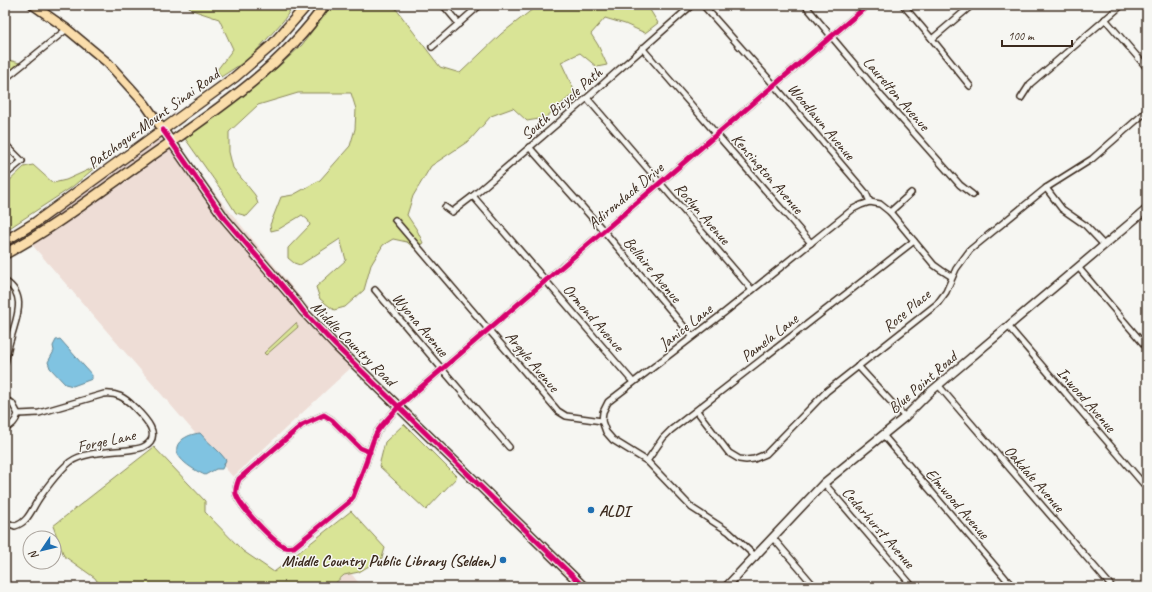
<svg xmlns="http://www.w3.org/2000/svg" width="1152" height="592" font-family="Caveat,sans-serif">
<rect width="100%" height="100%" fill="#f6f6f2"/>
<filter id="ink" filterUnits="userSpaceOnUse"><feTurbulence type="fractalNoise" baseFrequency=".025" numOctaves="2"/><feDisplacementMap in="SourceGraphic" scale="8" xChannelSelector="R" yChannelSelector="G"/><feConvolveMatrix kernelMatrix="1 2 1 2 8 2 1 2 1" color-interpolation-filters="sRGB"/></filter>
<g filter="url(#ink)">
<!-- built -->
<g fill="#eeddd6">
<polygon points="163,130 355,364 233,477 21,232"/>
<polygon points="349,571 362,587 332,587"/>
</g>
<!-- green -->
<g fill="#d9e496" stroke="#8a875a">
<polygon points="187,5 294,5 283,21 250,58 221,77 217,70 233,49 219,19 192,10"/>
<polygon points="331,5 393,5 440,67 460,73 501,34 538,5 647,5 658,23 645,33 625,24 605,18 591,34 598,45 607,65 597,67 580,53 561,62 575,92 545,118 527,121 513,108 491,116 470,140 431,166 413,196 407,215 417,230 423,243 414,248 407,242 393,239 383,245 371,265 364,290 345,307 334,310 320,299 316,287 346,260 340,239 300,265 294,263 288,258 288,248 310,225 308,220 302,215 279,229 271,231 270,225 281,197 293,195 320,180 350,146 355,129 356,109 351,93 298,93 258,105 229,132 229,152 233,168 255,195 258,204 247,216 236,213 222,191 184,137 277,68 302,45"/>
<polygon points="5,59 20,63 5,75"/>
<polygon points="33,165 53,183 66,180 97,166 72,187 5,231 5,221 8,219 5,215 5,185 24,167"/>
<polygon points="296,323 298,327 266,355 264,353"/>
<polygon points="404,424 457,477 426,510 379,466 385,442"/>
<polygon points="154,447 205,501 205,512 243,551 274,572 351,511 385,548 382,558 359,572 344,575 331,587 101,587 95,578 64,556 53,526"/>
</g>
<!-- water -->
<g fill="#80c3e1" stroke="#648693">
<polygon points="60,339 92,375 92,379 73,386 65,384 50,368 48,362 54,351 53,346 56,340"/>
<path d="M200,433c8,10 19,17 26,27l-4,9h-6l-11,6c-12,-5 -41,-22 -22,-36 6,-4 10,-5 17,-6z"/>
</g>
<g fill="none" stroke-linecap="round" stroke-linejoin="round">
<!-- street casing -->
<g stroke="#3b2a1e" stroke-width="8">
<g id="street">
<polyline points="443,5 459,24"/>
<polyline points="703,5 774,85 866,193 870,202"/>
<polyline points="805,5 883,98 960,185 973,195"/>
<polyline points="903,5 932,39 970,86"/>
<polyline points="1105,19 1147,68"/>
<polyline points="932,39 972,5"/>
<polyline points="432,47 480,5"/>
<polyline points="642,48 811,243"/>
<polyline points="5,79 67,29"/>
<polyline points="587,98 752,290"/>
<polyline points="1021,98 1030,84 1122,5"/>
<polyline points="5,144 22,161 5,175"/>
<polyline points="529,147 603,230 692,336"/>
<polyline points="1046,188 1062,209 1085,225 1104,245"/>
<polyline points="473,196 633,382"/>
<polyline points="445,207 452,212 473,196 587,98 692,5"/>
<polyline points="890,212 911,193"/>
<polyline points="395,220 558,411 566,416 602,421"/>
<polyline points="1078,267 1147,348"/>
<path d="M5,281c23,15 11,37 6,57 -3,8 -4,16 -6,25"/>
<polyline points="375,290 442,369 509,447"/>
<polyline points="1008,326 1147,488"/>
<polyline points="858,366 905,417"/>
<polyline points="939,386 1112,587"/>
<path d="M5,400l7,3 6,11c-2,7 -5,12 -13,14"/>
<polyline points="697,411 729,453 739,459 746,460 754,459 766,454 827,391 937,304 946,292 956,269 970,250 1046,188 1092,159 1147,111"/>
<polyline points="883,435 1013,587"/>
<path d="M370,452l-10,-4 -28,-28 -8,-5 -22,10 -63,54c-2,5 -4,10 -3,15 4,13 37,48 49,53 3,1 6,0 9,0l55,-45 4,-5 14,-37v-1c3,-8 5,-17 9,-25 5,-10 16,-19 23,-28l469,-401"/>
<polyline points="647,461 663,438 671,430 914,241"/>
<polyline points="824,483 913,587"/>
<path d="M5,522l10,4c14,-4 17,-18 25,-29 7,-10 20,-27 30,-35 13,-10 41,-10 58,-12 5,-1 11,-1 15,-3 22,-11 0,-31 -10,-41 -9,-9 -16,-13 -29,-12l-65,19 -21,1"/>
<polyline points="773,538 815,587"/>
<polyline points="756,557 729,532 692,508 647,461 613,440 606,432 602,421 603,412 608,402 725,312 853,209 861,205 870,202 880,204 890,212 934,265 941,270 952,277"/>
</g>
</g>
<!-- secondary casing -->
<g stroke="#3b2a1e" stroke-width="10">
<polyline id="secondary" points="726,587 824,483 905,417 929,393 1147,209"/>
</g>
<!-- primary casing -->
<g stroke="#3b2a1e" stroke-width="11">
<polyline id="primary" points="33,5 67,29 108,63 145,104 225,219 297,303 303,311 336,346 584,587"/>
</g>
<!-- highway casing -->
<g stroke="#3b2a1e" stroke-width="12">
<g id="highway">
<polyline points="5,241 36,222 235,77 273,44 307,5"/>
<path d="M5,254c49,-26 93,-61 139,-93 65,-46 134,-89 181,-156"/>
</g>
</g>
<!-- street -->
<use href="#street" stroke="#f6f6f2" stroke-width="5"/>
<!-- secondary -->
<use href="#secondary" stroke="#f6f6f2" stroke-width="7"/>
<!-- primary -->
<use href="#primary" stroke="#faddab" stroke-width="8"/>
<!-- highway -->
<use href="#highway" stroke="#faddab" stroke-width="9"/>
<!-- cycleway casing -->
<g stroke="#f6f6f2" stroke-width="8">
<g id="cycleway">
<polyline points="163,130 225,219 297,303 303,311 336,346 584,587"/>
<path d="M370,452l-10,-4 -28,-28 -8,-5 -22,10 -63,54c-2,5 -4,10 -3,15 4,13 37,48 49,53 3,1 6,0 9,0l55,-45 4,-5 14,-37v-1c3,-8 5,-17 9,-25 5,-10 16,-19 23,-28l469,-401"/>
</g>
</g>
<!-- cycleway -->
<use href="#cycleway" stroke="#d6006c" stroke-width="5"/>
</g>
</g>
<!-- markers -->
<g fill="#1f6fb2" stroke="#f6f6f2" stroke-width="1.5">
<circle cx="591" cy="510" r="4"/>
<circle cx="503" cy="560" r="4"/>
</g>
<g text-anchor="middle" stroke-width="3" stroke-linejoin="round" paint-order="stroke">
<!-- street labels -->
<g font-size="16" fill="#3b2a1e" stroke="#f6f6f2">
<text transform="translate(897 93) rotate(49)" y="6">Laurelton Avenue</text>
<text transform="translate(561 103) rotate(-41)" y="6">South Bicycle Path</text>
<text transform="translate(153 118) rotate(-36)" y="6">Patchogue-Mount Sinai Road</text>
<text transform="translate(822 121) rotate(50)" y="6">Woodlawn Avenue</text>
<text transform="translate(768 173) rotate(49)" y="6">Kensington Avenue</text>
<text transform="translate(625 195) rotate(-40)" y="6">Adirondack Drive</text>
<text transform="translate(703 213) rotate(49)" y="6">Roslyn Avenue</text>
<text transform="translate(653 269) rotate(50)" y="6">Bellaire Avenue</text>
<text transform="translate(906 310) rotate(-40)" y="6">Rose Place</text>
<text transform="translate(594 317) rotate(49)" y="6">Ormond Avenue</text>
<text transform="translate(421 324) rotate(50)" y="6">Wyona Avenue</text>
<text transform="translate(685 326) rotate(-38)" y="6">Janice Lane</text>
<text transform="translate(769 337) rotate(-38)" y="6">Pamela Lane</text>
<text transform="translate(354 343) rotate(45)" y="6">Middle Country Road</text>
<text transform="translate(533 361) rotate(50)" y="6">Argyle Avenue</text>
<text transform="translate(922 382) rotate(-41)" y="6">Blue Point Road</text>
<text transform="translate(1087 399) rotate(49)" y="6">Inwood Avenue</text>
<text transform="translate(106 440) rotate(-12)" y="6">Forge Lane</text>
<text transform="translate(1035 478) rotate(49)" y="6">Oakdale Avenue</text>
<text transform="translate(958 503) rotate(49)" y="6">Elmwood Avenue</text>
<text transform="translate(879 527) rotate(49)" y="6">Cedarhurst Avenue</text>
</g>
<!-- poi labels -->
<g font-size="16" font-weight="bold" fill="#3b2a1e" stroke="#f6f6f2" text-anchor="start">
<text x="599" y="516">ALDI</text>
<text x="495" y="566" text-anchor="end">Middle Country Public Library (Selden)</text>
</g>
</g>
<!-- margin -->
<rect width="1152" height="592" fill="none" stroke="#f6f6f2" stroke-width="20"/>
<rect x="10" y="10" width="1132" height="572" fill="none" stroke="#3b2a1e" stroke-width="1.5" filter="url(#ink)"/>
<!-- north arrow -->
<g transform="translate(42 550) rotate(235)"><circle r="19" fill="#f6f6f2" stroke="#aba49d"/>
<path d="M0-3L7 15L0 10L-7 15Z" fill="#1f6fb2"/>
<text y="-6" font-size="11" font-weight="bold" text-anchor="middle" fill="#3b2a1e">N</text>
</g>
<!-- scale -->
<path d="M1002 40v6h70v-6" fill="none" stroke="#3b2a1e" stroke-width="2"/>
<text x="1008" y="40" font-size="12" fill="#3b2a1e" stroke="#f6f6f2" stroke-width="3" paint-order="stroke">100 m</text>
</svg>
